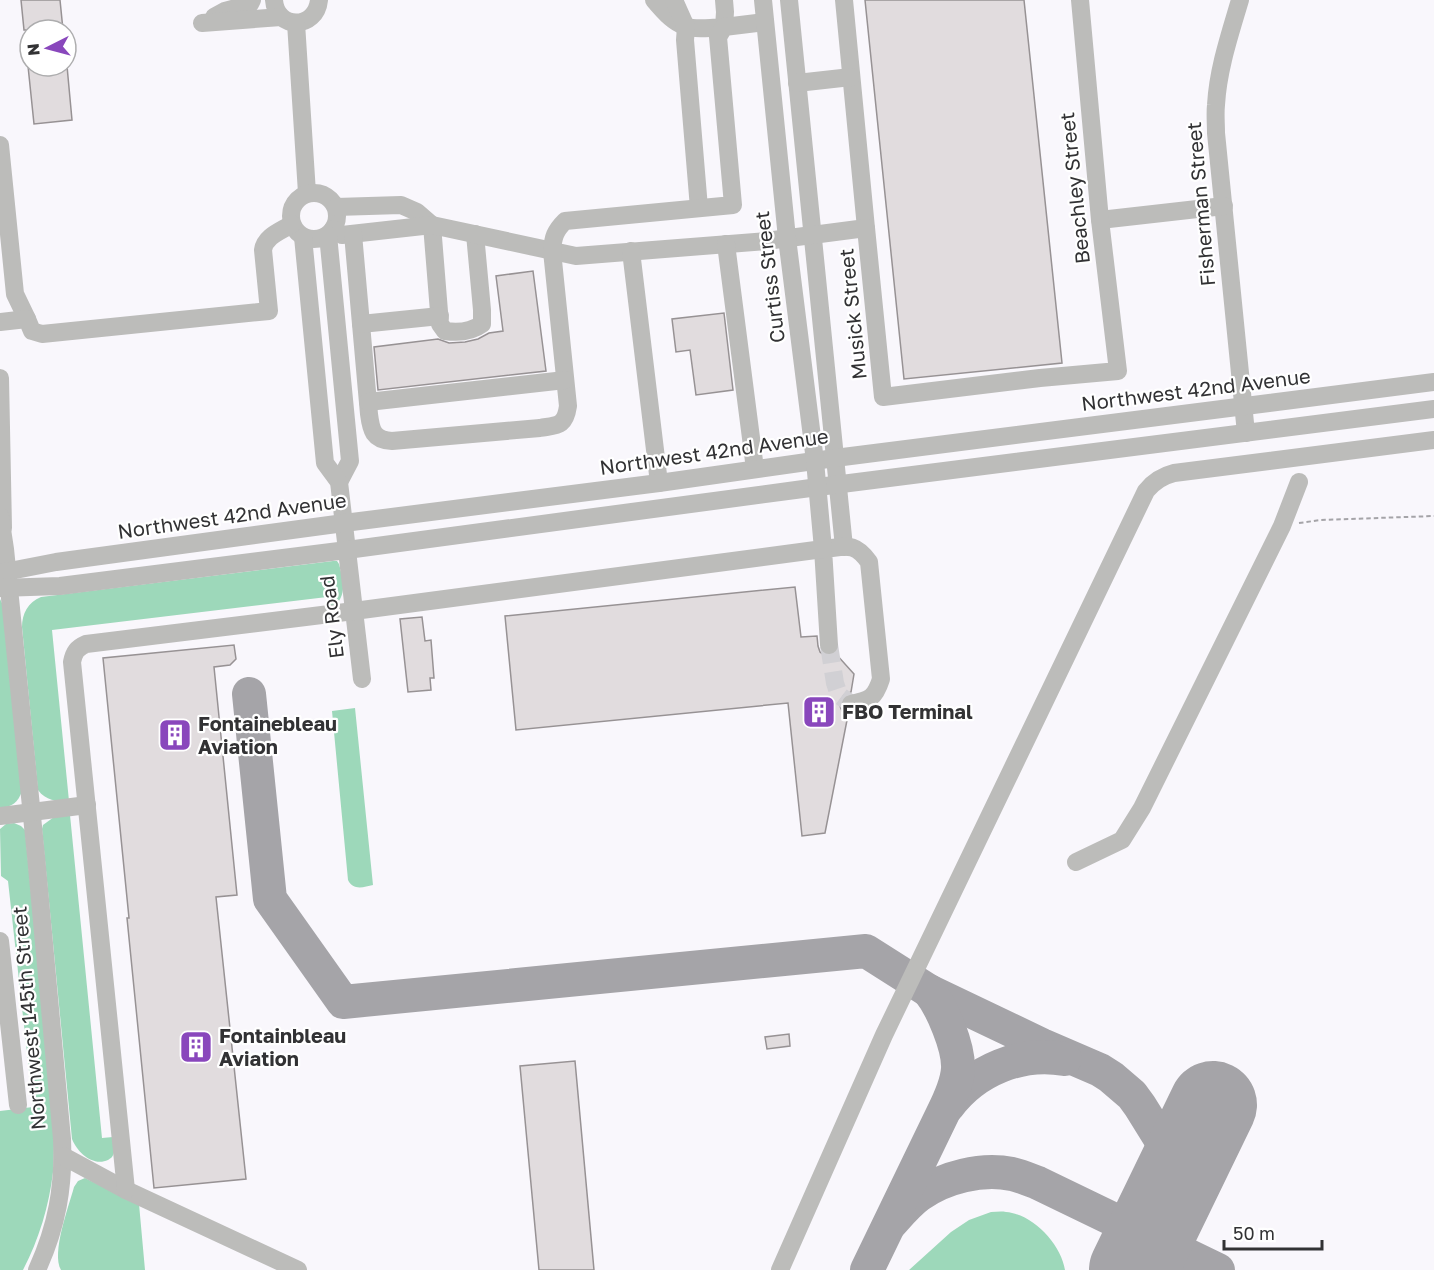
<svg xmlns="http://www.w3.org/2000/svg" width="1434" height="1270" font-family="'Golos Text',sans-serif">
<rect width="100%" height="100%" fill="#f9f7fc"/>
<!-- green -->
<g fill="#9dd8ba">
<path d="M333,561h4l2,3c4,15 8,28 -3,41l-7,1 -2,-9 -275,33 17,171c-13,0 -23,0 -31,-11l-16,-163c0,-13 6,-25 19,-30z"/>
<path d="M0,599l3,6 19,186c-4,12 -10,15 -22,18z"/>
<path d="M355,708l18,177c-9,2 -20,6 -25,-5l-16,-169z"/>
<path d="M70,815l32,323 11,-1c0,5 2,11 1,15 -1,5 -3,6 -6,8 -15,7 -31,-8 -36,-21l-30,-310 1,-4 11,-8z"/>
<path d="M14,823l7,3 4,4 29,300c0,14 0,28 -1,42 -4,34 -14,67 -30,98h-23v-159l33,-4 -25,-226 -7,-5 -1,-47 6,-5z"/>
<path d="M85,1178l54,26 6,66h-84c-10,-17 8,-64 13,-83l4,-6z"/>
<path d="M991,1212c5,0 10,-1 15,0 27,2 55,32 59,58h-156l42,-38 18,-12z"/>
</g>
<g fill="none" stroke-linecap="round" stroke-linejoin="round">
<!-- taxiway -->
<g stroke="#a5a4a8" stroke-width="34">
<polyline points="249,694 270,899 343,1002 866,951 929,991 1042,1045 1100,1070 1111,1077 1132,1095 1140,1106 1181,1172"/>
<path d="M948,1106c27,-36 73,-55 117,-47"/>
<path d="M890,1224c9,-10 18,-21 29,-29 26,-18 62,-27 93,-21 9,2 18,6 26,9l180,87"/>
<path d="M867,1270l76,-157c7,-14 14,-29 15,-44 1,-22 -16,-62 -29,-78"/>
</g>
<!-- runway -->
<polyline stroke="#a5a4a8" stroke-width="88" points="1133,1270 1213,1105"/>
</g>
<!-- building -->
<g fill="#e1dcde" stroke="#979294" stroke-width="1.5">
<polygon points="21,0 60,0 63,30 24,30"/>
<polygon points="865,0 1024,0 1062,363 904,379"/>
<polygon points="28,66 67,66 72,120 34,124"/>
<polygon points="533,271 546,371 378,390 374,347 438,339 449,343 465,342 478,339 489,333 503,331 496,276"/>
<polygon points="724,313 733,390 696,395 690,350 676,352 672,319"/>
<polygon points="795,587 801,637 817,636 818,646 820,652 824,655 829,656 836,654 854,674 851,692 844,695 840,701 840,706 842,711 848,715 825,833 802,836 788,703 516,730 505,616"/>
<polygon points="422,617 425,641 431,640 434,678 430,678 431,690 408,692 400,619"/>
<polygon points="234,645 236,659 230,665 214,667 237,895 216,897 246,1179 154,1188 127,918 129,918 103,658"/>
<polygon points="789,1034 790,1046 767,1049 765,1037"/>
<polygon points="575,1061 594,1270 539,1270 520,1066"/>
</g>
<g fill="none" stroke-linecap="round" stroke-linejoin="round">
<!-- minor-tunnel -->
<polyline stroke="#d1d0d4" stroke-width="18" stroke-dasharray="18 9" stroke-linecap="butt" points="829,645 835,683 839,695 851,704"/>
<!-- path -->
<polyline stroke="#a5a4a8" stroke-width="2" stroke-dasharray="4.5 3" stroke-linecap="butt" points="1299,523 1321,520 1434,516"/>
<!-- minor -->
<g stroke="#bcbcba" stroke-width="18">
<path d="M274,0c2,30 42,30 45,0"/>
<path d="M654,0c25,30 32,30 70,27l1,-15 -1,-12"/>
<polyline points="674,0 686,27 685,40 699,208"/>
<polyline points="789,0 844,547"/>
<polyline points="844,0 866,228"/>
<path d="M1240,0c-10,34 -22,69 -24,105 -1,9 0,18 0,28l30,300"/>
<polyline points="214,17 225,11 250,4 252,0"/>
<polyline points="202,23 281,17"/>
<polyline points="296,23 307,193"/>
<polyline points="797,83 851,77"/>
<polyline points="0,145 15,294 27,319"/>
<circle cx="314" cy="216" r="23"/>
<path d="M336,207l65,-2 16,7 15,13 8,99 5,7c13,2 26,1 37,-7v-14l-7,-76"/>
<polyline points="1100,220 1224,206"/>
<polyline points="333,229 342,235 432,225 576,256 766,241 866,228 883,397 1040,378 1118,371 1100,220 1080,0"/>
<path d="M353,234l16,180c2,16 4,26 23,27l148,-13c17,-3 25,-1 28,-22l-16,-155c1,-14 3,-20 13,-30l168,-16 -15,-168 6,-10 41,-5"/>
<polyline points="328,235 350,461 339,482"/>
<polyline points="303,237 325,463 339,482 362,679"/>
<polyline points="726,244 755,469"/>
<polyline points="631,251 659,483"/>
<path d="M0,322l27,-3 5,12 10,3 227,-23 -6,-61c2,-14 18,-19 29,-26"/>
<polyline points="361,324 440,316"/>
<polyline points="0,378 3,528"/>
<polyline points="368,402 565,380"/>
<path d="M0,516l5,33 31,307 26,283c2,48 -5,87 -25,131"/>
<polyline points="0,573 56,562 344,523 659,483 835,458 1434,382"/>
<polyline points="0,588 60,586 347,550 818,487 1434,409"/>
<path d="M829,645l-6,-96c23,-2 31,-8 46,13l12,117c-6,19 -11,21 -30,25"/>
<polyline points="0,816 87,805"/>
<polyline points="1076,862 1122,840 1142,808 1282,526 1299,482"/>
<polyline points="0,941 18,1105"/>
<polyline points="63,1156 126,1190 298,1270"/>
<path d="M126,1190l-54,-528c2,-10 5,-14 14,-18l268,-33 469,-62 -8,-88 -28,-223 -24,-238"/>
<path d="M780,1270l104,-235 262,-544c8,-10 16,-15 28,-18l260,-33"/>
</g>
</g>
<!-- icons -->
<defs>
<g id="building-square" transform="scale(1.725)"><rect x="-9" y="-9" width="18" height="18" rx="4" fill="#8947bc" stroke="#fff"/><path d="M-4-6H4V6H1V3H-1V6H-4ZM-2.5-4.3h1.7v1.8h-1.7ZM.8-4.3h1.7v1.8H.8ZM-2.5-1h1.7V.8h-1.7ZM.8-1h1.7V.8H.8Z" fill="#fff"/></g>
</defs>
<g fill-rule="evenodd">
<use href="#building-square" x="819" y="712"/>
<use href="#building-square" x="175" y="735"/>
<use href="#building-square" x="196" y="1047"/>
</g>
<g text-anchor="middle" stroke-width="4.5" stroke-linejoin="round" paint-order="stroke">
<!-- street labels -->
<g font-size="20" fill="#323234" stroke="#fff">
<text transform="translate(1075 188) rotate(-96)" y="7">Beachley Street</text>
<text transform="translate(1201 204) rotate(-95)" y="7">Fisherman Street</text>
<text transform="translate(770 277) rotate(-97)" y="7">Curtiss Street</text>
<text transform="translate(853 314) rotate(-96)" y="7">Musick Street</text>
<text transform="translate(1196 390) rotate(-7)" y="7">Northwest 42nd Avenue</text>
<text transform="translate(714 452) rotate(-8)" y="7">Northwest 42nd Avenue</text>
<text transform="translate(232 516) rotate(-8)" y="7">Northwest 42nd Avenue</text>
<text transform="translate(332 617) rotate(-97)" y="7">Ely Road</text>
<text transform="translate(29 1018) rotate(-95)" y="7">Northwest 145th Street</text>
</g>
<!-- poi labels -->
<g font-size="20" font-weight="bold" fill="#323234" stroke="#fff" text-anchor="start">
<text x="842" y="719">FBO Terminal</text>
<text x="198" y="731">Fontainebleau<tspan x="198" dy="23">Aviation</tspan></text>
<text x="219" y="1043">Fontainbleau<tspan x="219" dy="23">Aviation</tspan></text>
</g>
</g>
<!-- north arrow -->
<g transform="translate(48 48) rotate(264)"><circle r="28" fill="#ffffff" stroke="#adadae" stroke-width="1.5"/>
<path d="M0-4.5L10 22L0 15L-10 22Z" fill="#8947bc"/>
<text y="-9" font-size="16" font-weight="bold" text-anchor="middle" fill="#323234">N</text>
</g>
<!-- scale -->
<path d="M1224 1240v9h98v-9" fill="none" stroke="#323234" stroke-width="3"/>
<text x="1233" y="1240" font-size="18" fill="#323234" stroke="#ffffff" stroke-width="4.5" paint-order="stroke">50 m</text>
</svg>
